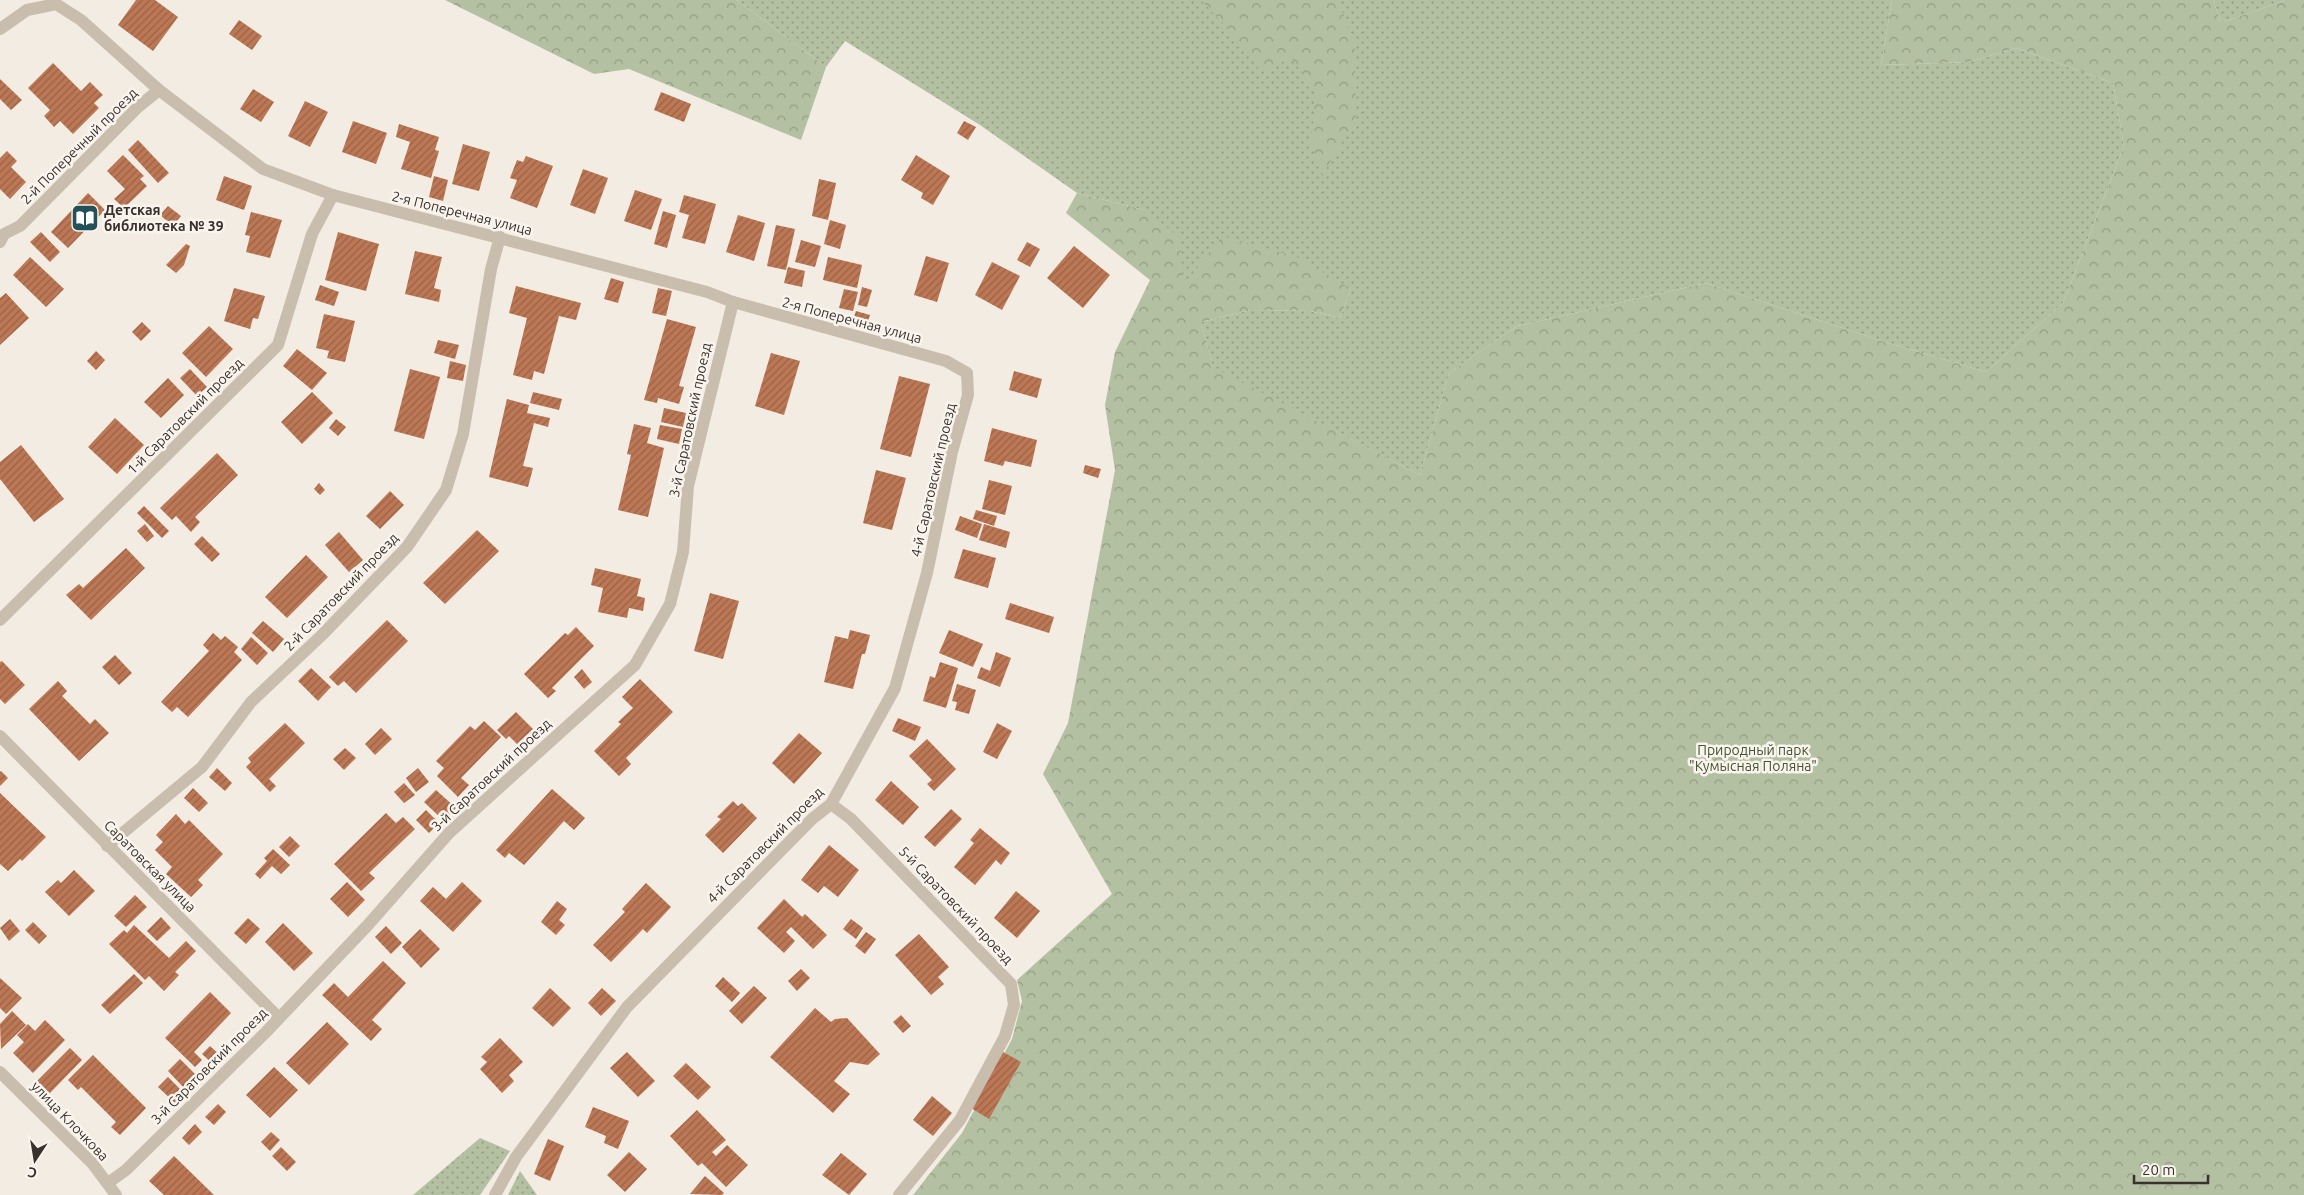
<svg xmlns="http://www.w3.org/2000/svg" width="2304" height="1195" font-family="Ubuntu,sans-serif">
<defs>
<pattern id="grass-dots" width="8" height="8" patternUnits="userSpaceOnUse" patternTransform="scale(1.25)"><rect width="8" height="8" fill="#b4c0a2"/><path d="M2 2h.1M6 6h.1" fill="none" stroke="#939d84" stroke-width="1.8" stroke-linecap="round"/></pattern>
<pattern id="forest-crowns" width="20" height="18" patternUnits="userSpaceOnUse" patternTransform="scale(1.25)"><rect width="20" height="18" fill="#b4c0a2"/><path d="M2 6a3 3 0 1 1 6 0M12 15a3 3 0 1 1 6 0" fill="none" stroke="#939d84"/></pattern>
<pattern id="building-hatch" width="6" height="6" patternUnits="userSpaceOnUse" patternTransform="scale(1.25)"><rect width="6" height="6" fill="#bc7755"/><path d="M-1 1l2-2M0 6l6-6M5 7l2-2" fill="none" stroke="#9a6247"/></pattern>
</defs>
<rect width="100%" height="100%" fill="#f2ece2"/>
<!-- grass -->
<g fill="url(#grass-dots)">
<polygon points="737,0 1892,0 1881,65 1969,62 2016,48 2113,83 2124,146 2063,303 1986,372 1882,341 1706,283 1517,326 1449,373 1420,475 1213,368 1201,322 1251,310 1310,311 1340,318 1351,289 1184,285 1145,210 1077,193 980,125 845,41 826,67"/>
<polygon points="2213,0 2285,0 2221,23"/>
<polygon points="480,1138 510,1151 480,1195 413,1195"/>
<polygon points="520,1171 537,1195 508,1195"/>
</g>
<!-- forest -->
<g fill="url(#forest-crowns)">
<polygon points="445,0 737,0 826,67 801,140 629,69 594,74"/>
<polygon points="1201,0 1338,0 1355,46 1356,119 1322,176 1311,142 1316,91 1291,58 1261,72 1242,44"/>
<polygon points="1892,0 2213,0 2221,23 2285,0 2304,0 2304,1195 913,1195 962,1133 1012,1039 1022,1001 1017,980 1112,894 1043,774 1068,723 1115,470 1105,405 1115,352 1150,280 1066,213 1077,193 1145,210 1180,238 1184,285 1222,236 1295,256 1351,289 1340,318 1310,311 1251,310 1201,322 1213,367 1420,475 1449,373 1517,326 1706,283 1882,341 1986,372 2063,303 2124,146 2113,83 2016,48 1969,62 1881,65"/>
</g>
<!-- building -->
<g fill="url(#building-hatch)">
<polygon points="136,0 155,0 178,17 153,51 118,25"/>
<polygon points="239,20 262,36 252,50 229,34"/>
<polygon points="53,63 81,91 90,82 103,95 94,103 99,108 73,134 60,121 54,127 44,116 50,110 28,88"/>
<polygon points="0,79 22,100 11,110 0,99"/>
<polygon points="253,89 274,102 261,122 240,109"/>
<polygon points="661,92 691,104 684,122 654,110"/>
<polygon points="305,101 328,112 310,147 288,136"/>
<polygon points="353,121 387,133 376,164 342,152"/>
<polygon points="964,121 976,127 968,140 957,133"/>
<polygon points="399,124 439,137 435,150 439,151 431,178 401,169 410,142 396,137"/>
<polygon points="138,140 169,173 158,183 128,150"/>
<polygon points="463,144 490,152 479,191 452,184"/>
<polygon points="7,151 17,161 11,167 26,182 10,199 0,189 0,158"/>
<polygon points="123,155 144,176 140,179 147,186 124,208 114,199 125,189 107,171"/>
<polygon points="916,155 950,176 933,205 921,198 923,193 901,180"/>
<polygon points="526,156 553,166 537,208 510,198 517,180 510,178 517,160 523,162"/>
<polygon points="583,169 608,178 595,214 570,205"/>
<polygon points="224,176 252,186 244,210 216,200"/>
<polygon points="434,176 448,180 443,201 429,197"/>
<polygon points="819,179 836,183 828,220 812,216"/>
<polygon points="635,190 662,199 651,230 624,221"/>
<polygon points="88,193 105,210 68,248 51,232"/>
<polygon points="684,195 716,204 705,244 682,238 689,215 679,212"/>
<polygon points="168,206 181,216 173,226 160,215"/>
<polygon points="663,211 676,215 667,248 654,244"/>
<polygon points="251,212 282,220 270,258 246,252 250,236 245,235"/>
<polygon points="738,215 765,223 754,261 726,252"/>
<polygon points="830,220 846,225 840,249 824,244"/>
<polygon points="776,225 795,229 786,270 767,266"/>
<polygon points="41,232 60,252 50,262 30,242"/>
<polygon points="338,232 379,244 366,291 325,280"/>
<polygon points="801,240 821,246 815,267 795,262"/>
<polygon points="1027,242 1040,249 1030,267 1017,260"/>
<polygon points="186,244 190,246 184,265 176,273 166,265"/>
<polygon points="1074,246 1110,275 1083,308 1047,278"/>
<polygon points="415,251 442,257 434,288 441,290 439,302 405,294"/>
<polygon points="926,256 949,263 937,302 914,295"/>
<polygon points="30,257 64,289 46,307 13,275"/>
<polygon points="828,257 862,265 857,288 823,280"/>
<polygon points="992,262 1020,276 1002,310 975,295"/>
<polygon points="788,267 805,271 802,287 784,283"/>
<polygon points="611,278 624,282 618,303 604,299"/>
<polygon points="320,285 339,292 334,306 315,300"/>
<polygon points="516,286 581,303 576,320 559,316 544,374 534,371 532,380 513,375 527,318 509,313"/>
<polygon points="862,287 872,290 867,307 858,305"/>
<polygon points="234,288 265,296 258,319 253,318 250,329 224,321"/>
<polygon points="658,288 672,291 666,316 652,313"/>
<polygon points="844,289 858,292 853,311 839,308"/>
<polygon points="6,293 29,318 0,345 0,298"/>
<polygon points="856,311 870,315 866,327 852,323"/>
<polygon points="324,314 355,321 345,362 327,358 329,351 316,348"/>
<polygon points="667,319 696,327 679,386 684,387 679,404 658,398 657,403 644,400"/>
<polygon points="142,322 151,331 141,341 132,332"/>
<polygon points="209,326 233,349 206,377 182,353"/>
<polygon points="438,340 459,345 455,359 434,353"/>
<polygon points="297,349 327,373 312,390 283,366"/>
<polygon points="96,351 105,360 96,370 87,361"/>
<polygon points="771,353 800,361 784,415 755,406"/>
<polygon points="450,361 466,365 463,381 447,378"/>
<polygon points="190,369 207,387 197,396 180,378"/>
<polygon points="410,369 440,377 424,439 394,431"/>
<polygon points="1014,371 1042,379 1037,398 1009,390"/>
<polygon points="899,376 930,384 911,457 880,449"/>
<polygon points="168,378 184,395 161,418 144,402"/>
<polygon points="312,392 333,413 302,444 281,422"/>
<polygon points="533,392 562,399 559,410 530,403"/>
<polygon points="507,399 529,405 527,413 550,418 548,427 534,423 523,466 533,468 528,487 489,477"/>
<polygon points="664,408 686,413 683,427 661,422"/>
<polygon points="115,418 144,445 117,474 88,447"/>
<polygon points="336,419 346,427 338,436 329,428"/>
<polygon points="634,424 651,428 647,443 664,448 648,517 618,510 631,455 627,454"/>
<polygon points="660,425 682,429 679,444 657,439"/>
<polygon points="992,428 1037,440 1031,467 1005,461 1003,466 984,461"/>
<polygon points="21,445 64,499 34,522 0,479 0,462"/>
<polygon points="217,453 238,475 195,517 200,522 191,532 176,516 172,520 160,508"/>
<polygon points="1085,465 1101,469 1098,478 1083,473"/>
<polygon points="876,470 906,478 892,530 863,523"/>
<polygon points="989,480 1012,486 1005,515 982,509"/>
<polygon points="319,483 325,490 320,495 314,489"/>
<polygon points="390,491 404,505 380,529 366,516"/>
<polygon points="144,506 169,531 162,538 137,513"/>
<polygon points="976,510 997,516 994,526 973,519"/>
<polygon points="960,516 982,524 977,538 955,530"/>
<polygon points="145,524 154,536 147,542 137,531"/>
<polygon points="984,524 1010,532 1006,548 979,540"/>
<polygon points="477,530 499,551 445,604 423,583"/>
<polygon points="339,532 363,560 349,572 325,545"/>
<polygon points="202,536 220,554 212,562 194,544"/>
<polygon points="126,548 145,568 91,620 66,595 79,584 83,588"/>
<polygon points="963,549 996,558 988,588 954,578"/>
<polygon points="306,555 328,577 287,618 265,597"/>
<polygon points="595,568 641,579 637,596 645,598 643,611 629,608 627,618 598,612 603,588 591,585"/>
<polygon points="710,593 739,601 723,659 694,651"/>
<polygon points="1010,603 1054,617 1049,633 1005,619"/>
<polygon points="387,620 408,641 356,693 344,681 338,686 329,677"/>
<polygon points="263,621 284,639 273,652 252,633"/>
<polygon points="576,627 594,646 552,688 556,691 548,698 524,674 565,633 568,635"/>
<polygon points="850,630 870,635 865,654 862,654 853,689 824,682 835,636 848,639"/>
<polygon points="949,630 983,644 973,667 939,653"/>
<polygon points="213,633 221,640 225,636 238,647 234,652 242,660 188,717 177,707 172,712 161,702 209,651 203,645"/>
<polygon points="251,637 268,653 257,665 241,649"/>
<polygon points="996,652 1011,658 1000,687 977,678 981,667 990,671"/>
<polygon points="115,655 132,673 119,685 102,667"/>
<polygon points="2,661 25,685 5,704 0,699 0,662"/>
<polygon points="940,662 958,668 946,708 923,701 930,676 935,678"/>
<polygon points="311,668 331,687 318,701 298,681"/>
<polygon points="582,669 592,682 584,689 574,677"/>
<polygon points="640,679 673,712 626,758 631,764 619,776 594,751 621,724 618,722 633,708 622,697"/>
<polygon points="58,681 67,691 62,696 90,724 95,719 109,733 79,761 29,709"/>
<polygon points="957,684 976,690 969,714 955,710 957,702 952,701"/>
<polygon points="516,712 533,729 517,744 509,736 506,739 497,730"/>
<polygon points="898,718 921,727 915,741 892,731"/>
<polygon points="484,721 501,737 461,778 469,785 458,797 437,776 444,768 436,761 470,726 475,730"/>
<polygon points="285,723 305,743 269,779 276,786 270,792 246,767 251,762 248,758"/>
<polygon points="997,723 1012,731 997,759 983,752"/>
<polygon points="381,728 392,739 375,755 365,744"/>
<polygon points="799,733 822,753 794,784 772,763"/>
<polygon points="927,739 956,769 934,791 927,784 932,780 909,756"/>
<polygon points="345,748 356,758 344,770 333,759"/>
<polygon points="217,768 232,783 225,791 209,777"/>
<polygon points="418,768 429,782 416,792 406,778"/>
<polygon points="1,771 8,778 0,786 0,772"/>
<polygon points="891,781 919,807 903,825 875,800"/>
<polygon points="404,783 415,795 404,803 394,792"/>
<polygon points="193,788 208,803 199,812 184,798"/>
<polygon points="552,789 585,818 574,830 564,821 524,865 509,853 505,858 496,850"/>
<polygon points="436,790 456,808 444,821 424,802"/>
<polygon points="0,793 46,837 22,861 20,859 8,871 0,864"/>
<polygon points="733,801 738,806 742,803 757,818 723,853 705,835 721,819 717,817"/>
<polygon points="951,809 962,819 935,847 924,837"/>
<polygon points="426,810 439,823 429,833 416,820"/>
<polygon points="386,813 396,823 403,817 415,829 369,873 375,878 361,891 334,864"/>
<polygon points="176,814 185,824 189,820 223,854 198,880 203,885 191,897 166,874 172,867 155,850 163,842 156,835"/>
<polygon points="980,828 1010,853 1001,865 996,860 975,885 954,867 974,843 970,840"/>
<polygon points="290,836 300,846 289,857 279,847"/>
<polygon points="829,845 859,870 838,897 824,886 818,893 801,880"/>
<polygon points="273,849 290,865 281,874 272,866 260,879 255,874 267,861 264,858"/>
<polygon points="74,870 95,891 69,916 45,892 58,880 61,883"/>
<polygon points="347,882 365,900 348,917 330,899"/>
<polygon points="462,882 482,901 453,932 420,901 433,887 446,899"/>
<polygon points="646,883 671,907 647,933 643,929 611,962 593,945 625,912 622,909"/>
<polygon points="1016,891 1040,911 1017,938 994,918"/>
<polygon points="135,895 147,907 126,927 114,916"/>
<polygon points="784,899 802,917 805,914 827,935 813,949 791,927 786,932 795,941 784,953 757,928"/>
<polygon points="557,901 567,909 559,920 565,925 556,935 541,922"/>
<polygon points="161,917 171,928 157,941 147,931"/>
<polygon points="248,918 260,929 246,944 234,933"/>
<polygon points="10,919 20,931 9,941 0,928"/>
<polygon points="851,919 863,928 856,939 843,929"/>
<polygon points="33,922 47,936 39,944 25,930"/>
<polygon points="283,923 313,953 294,971 265,942"/>
<polygon points="134,925 169,958 186,941 196,951 175,972 179,975 164,991 149,976 145,980 109,944 124,930 127,933"/>
<polygon points="386,926 402,943 391,954 375,937"/>
<polygon points="420,929 440,949 421,968 402,947"/>
<polygon points="866,932 876,939 865,954 855,946"/>
<polygon points="919,934 949,967 938,977 944,984 931,995 895,955"/>
<polygon points="383,961 406,983 372,1020 382,1029 371,1041 322,995 334,983 348,997"/>
<polygon points="801,969 810,978 797,991 788,981"/>
<polygon points="134,974 143,983 110,1014 101,1005"/>
<polygon points="723,977 740,993 732,1002 715,986"/>
<polygon points="0,978 22,998 6,1014 0,1008"/>
<polygon points="754,986 767,998 742,1024 729,1011"/>
<polygon points="550,988 571,1008 553,1027 532,1008"/>
<polygon points="602,988 616,1001 601,1016 588,1003"/>
<polygon points="210,992 231,1013 194,1052 202,1060 195,1067 165,1038"/>
<polygon points="815,1008 831,1022 835,1019 847,1018 880,1054 868,1065 850,1062 834,1081 850,1094 833,1113 770,1057"/>
<polygon points="12,1011 26,1025 1,1049 0,1024"/>
<polygon points="901,1015 911,1026 903,1033 893,1022"/>
<polygon points="45,1020 65,1040 33,1073 13,1053 24,1042 17,1035 28,1024 35,1031"/>
<polygon points="327,1022 349,1044 309,1085 286,1063"/>
<polygon points="500,1038 523,1062 509,1075 514,1081 502,1093 480,1069 487,1062 481,1057"/>
<polygon points="210,1046 222,1057 214,1065 202,1054"/>
<polygon points="70,1048 82,1060 48,1095 35,1083"/>
<polygon points="627,1052 655,1081 638,1097 610,1068"/>
<polygon points="1003,1052 1021,1062 989,1119 971,1108"/>
<polygon points="93,1055 146,1108 120,1135 111,1127 116,1122 81,1087 78,1090 68,1080"/>
<polygon points="180,1059 198,1077 186,1090 168,1071"/>
<polygon points="686,1063 711,1087 698,1100 673,1076"/>
<polygon points="274,1067 298,1090 270,1118 246,1095"/>
<polygon points="168,1077 184,1093 175,1103 158,1087"/>
<polygon points="932,1096 952,1113 933,1136 913,1120"/>
<polygon points="218,1104 226,1112 214,1125 205,1117"/>
<polygon points="593,1107 629,1121 618,1149 604,1143 606,1136 585,1127"/>
<polygon points="697,1110 726,1140 712,1152 716,1156 727,1145 748,1165 726,1187 702,1163 698,1166 670,1136"/>
<polygon points="195,1124 202,1132 189,1145 182,1138"/>
<polygon points="271,1132 280,1140 270,1151 261,1142"/>
<polygon points="548,1139 564,1146 550,1181 534,1174"/>
<polygon points="281,1147 296,1162 287,1171 272,1156"/>
<polygon points="629,1152 647,1169 625,1192 607,1175"/>
<polygon points="841,1153 867,1174 849,1195 822,1175"/>
<polygon points="174,1156 214,1195 164,1195 149,1181"/>
<polygon points="705,1176 724,1193 722,1195 690,1194"/>
</g>
<g fill="none" stroke-linecap="round" stroke-linejoin="round">
<!-- minor -->
<g stroke="#c9bdae" stroke-width="12">
<polyline points="0,29 27,10 56,4 81,20 159,90 263,169 333,195 707,292 733,302 946,361 967,373 968,395 952,452 927,573 895,688 831,804 812,819 627,1007 516,1157 495,1195"/>
<polyline points="0,242 4,234 20,226 138,107 159,90"/>
<polyline points="0,620 278,345 312,234 333,195"/>
<polyline points="0,736 278,1017"/>
<polyline points="831,804 851,819 1011,984 1014,1005 1005,1036 960,1120 899,1195"/>
<polyline points="107,846 202,767 251,702 322,635 407,547 446,490 463,434 491,269 500,237"/>
<polyline points="0,1072 92,1163 116,1195"/>
<polyline points="108,1183 126,1170 266,1032 367,926 449,833 635,665 670,604 683,552 688,486 733,302"/>
</g>
</g>
<!-- icons -->
<defs>
<g id="library-square" transform="scale(1.4375)"><rect x="-9" y="-9" width="18" height="18" rx="4" fill="#245057" stroke="#f9f5ee"/><path d="M-6-4Q-3-5.5-.7-3.5V5Q-3 3-6 4ZM6-4Q3-5.5 .7-3.5V5Q3 3 6 4Z" fill="#fff"/></g>
</defs>
<g fill-rule="evenodd">
<use href="#library-square" x="85" y="218"/>
</g>
<g text-anchor="middle" stroke-width="5" stroke-linejoin="round" paint-order="stroke">
<!-- street labels -->
<g font-size="14" fill="#39312c" stroke="#f9f5ee">
<text transform="translate(79 146) rotate(-45)" y="5">2-й Поперечный проезд</text>
<text transform="translate(462 213) rotate(14)" y="5">2-я Поперечная улица</text>
<text transform="translate(852 320) rotate(15)" y="5">2-я Поперечная улица</text>
<text transform="translate(185 416) rotate(-45)" y="5">1-й Саратовский проезд</text>
<text transform="translate(690 420) rotate(-78)" y="5">3-й Саратовский проезд</text>
<text transform="translate(933 480) rotate(-77)" y="5">4-й Саратовский проезд</text>
<text transform="translate(341 592) rotate(-46)" y="5">2-й Саратовский проезд</text>
<text transform="translate(491 775) rotate(-43)" y="5">3-й Саратовский проезд</text>
<text transform="translate(765 845) rotate(-45)" y="5">4-й Саратовский проезд</text>
<text transform="translate(150 866) rotate(45)" y="5">Саратовская улица</text>
<text transform="translate(956 905) rotate(46)" y="5">5-й Саратовский проезд</text>
<text transform="translate(209 1066) rotate(-45)" y="5">3-й Саратовский проезд</text>
<text transform="translate(70 1121) rotate(46)" y="5">улица Клочкова</text>
</g>
<!-- poi labels -->
<g font-size="14" font-weight="bold" fill="#39312c" stroke="#f9f5ee" text-anchor="start">
<text x="104" y="215">Детская<tspan x="104" dy="16">библиотека № 39</tspan></text>
</g>
<!-- park labels -->
<g font-size="14" fill="#455531" stroke="#f9f5ee">
<text x="1753" y="755">Природный парк<tspan x="1753" dy="16">"Кумысная Поляна"</tspan></text>
</g>
</g>
<!-- north arrow -->
<g transform="translate(35 1160) rotate(192)" stroke="#f9f5ee" stroke-width="4" paint-order="stroke">
<path d="M0-4L9 19L0 12L-9 19Z" fill="#39312c"/>
<text y="-8" font-size="14" font-weight="bold" text-anchor="middle" fill="#39312c">С</text>
</g>
<!-- scale -->
<path d="M2134 1175v8h74v-8" fill="none" stroke="#39312c" stroke-width="2.5"/>
<text x="2142" y="1175" font-size="15" fill="#39312c" stroke="#f9f5ee" stroke-width="4" paint-order="stroke">20 m</text>
</svg>
